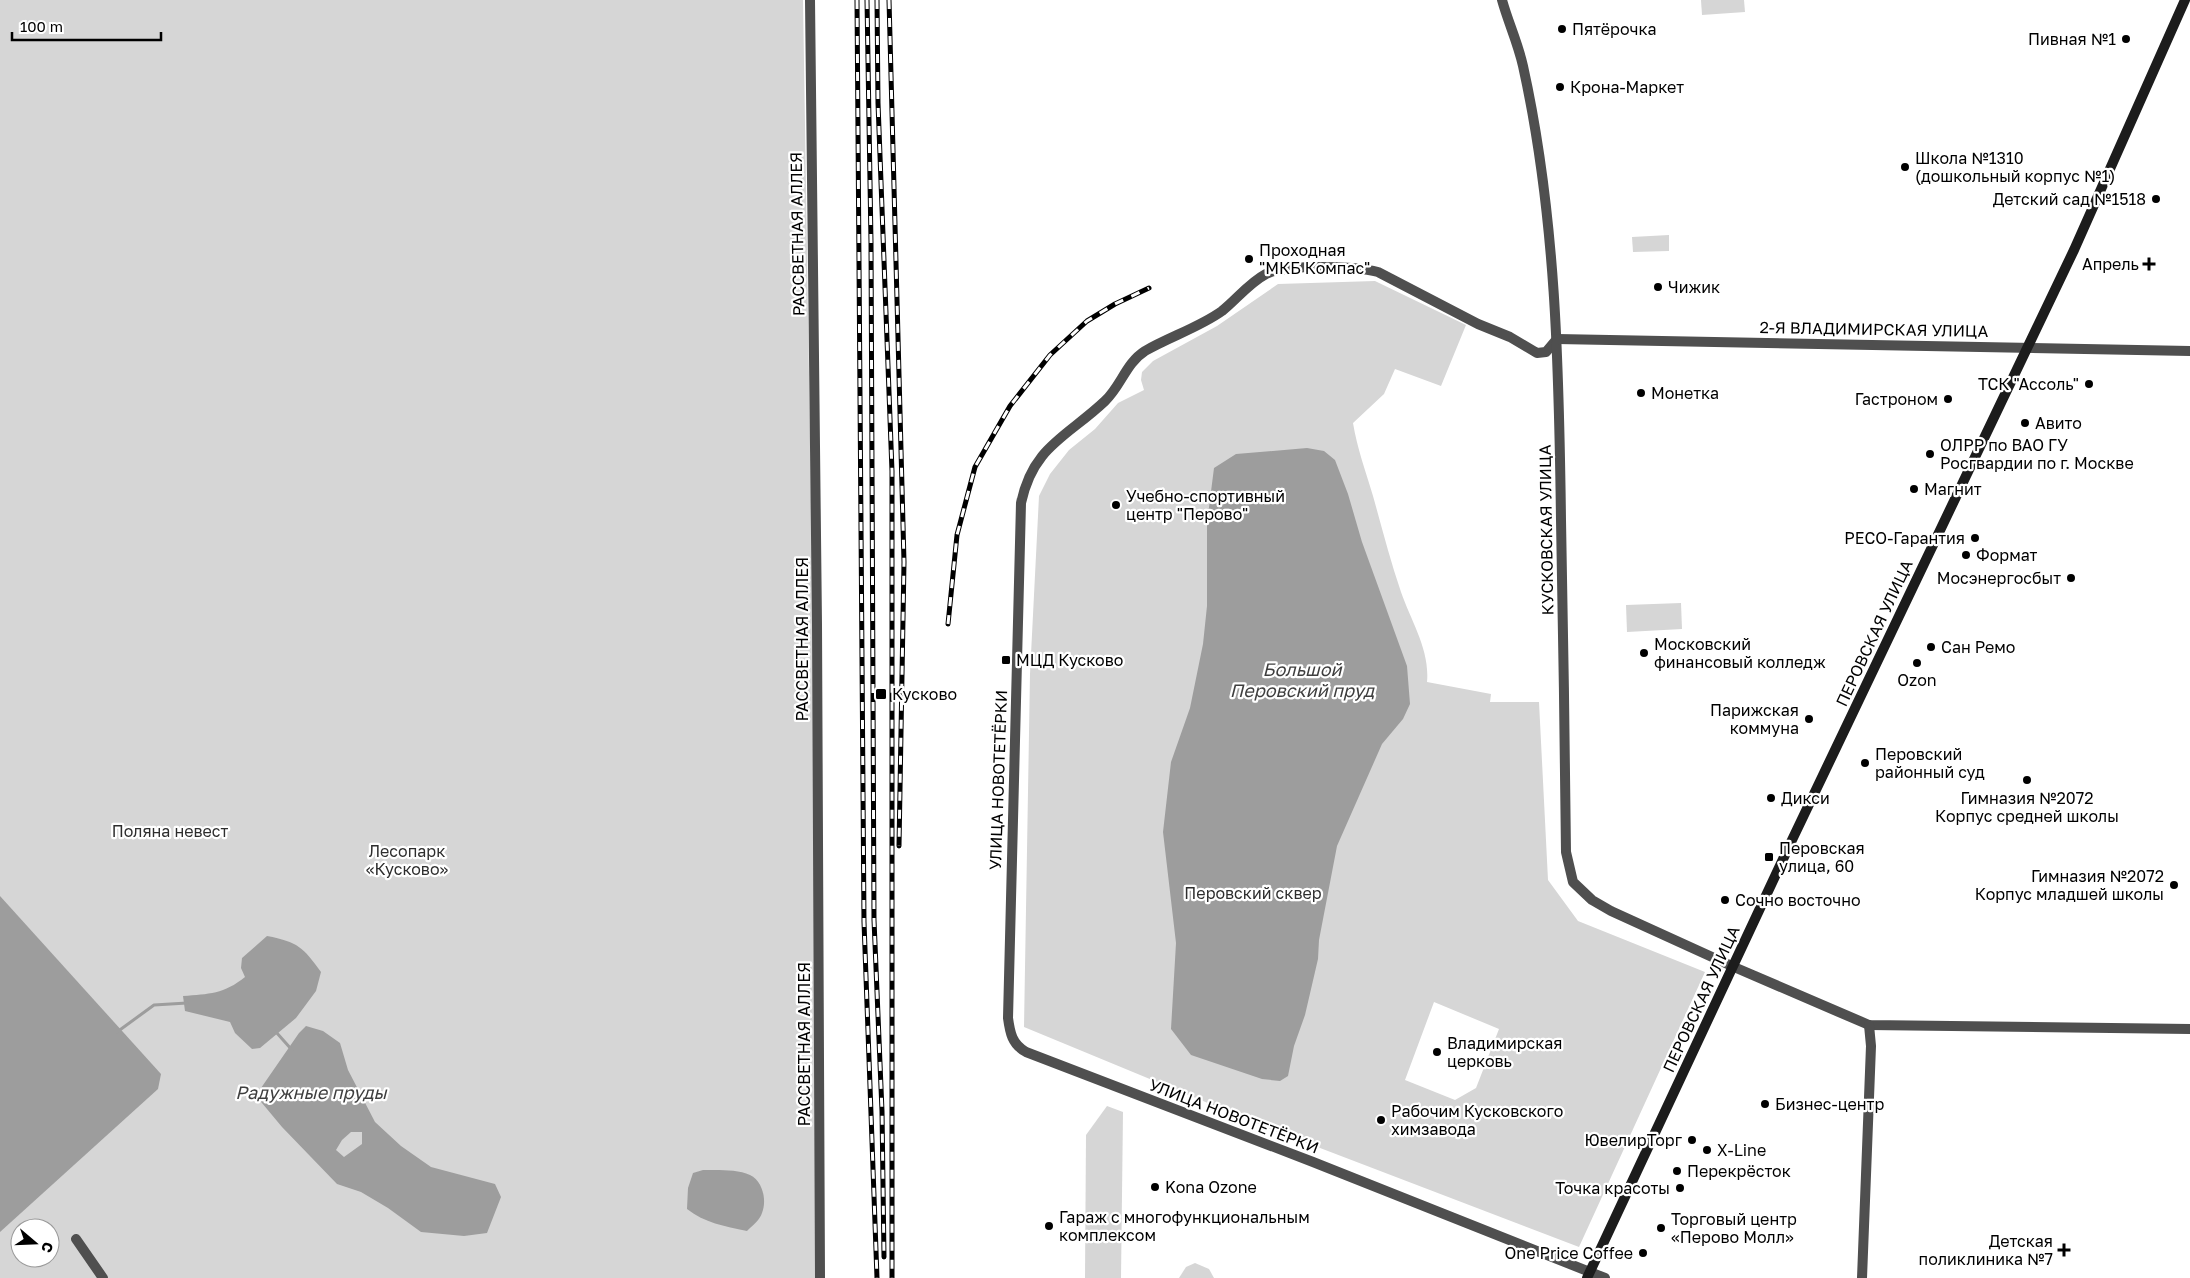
<svg xmlns="http://www.w3.org/2000/svg" width="2190" height="1278" font-family="'Golos Text',sans-serif">
<rect width="100%" height="100%" fill="#fff"/>
<!-- green -->
<g fill="#d6d6d6" fill-rule="evenodd">
<path d="M0,0h803l9,563 5,715h-817zM20,1228h30v30h-30z"/>
<polygon points="1701,0 1744,0 1745,12 1702,15"/>
<polygon points="1669,235 1669,251 1633,252 1632,237"/>
<path d="M1375,281l91,44 -25,61 -46,-17 -11,25 -31,29c4,25 13,49 20,73 9,32 17,64 28,96 10,29 29,58 26,90l64,12 -1,8h49l9,178 30,41 127,51 -126,275 -306,-117 -249,-103 6,-353 9,-178 11,-22 19,-24 26,-21 23,-26 26,-13 -3,-10 1,-8 11,-11 64,-35 61,-42zM1434,1002l65,27 -23,59 -21,12 -50,-20z"/>
<polygon points="1681,603 1682,629 1627,632 1626,605"/>
<polygon points="1107,1106 1123,1112 1121,1278 1085,1278 1086,1135"/>
<polygon points="1195,1263 1209,1269 1214,1278 1179,1278 1186,1267"/>
</g>
<!-- water -->
<g fill="#9d9d9d" fill-rule="evenodd">
<polygon points="1307,448 1324,451 1335,460 1348,494 1362,542 1407,666 1410,704 1403,719 1382,744 1337,846 1319,940 1318,959 1305,1015 1294,1046 1288,1076 1280,1081 1262,1079 1191,1055 1171,1029 1176,943 1163,832 1171,762 1190,708 1203,644 1207,606 1207,523 1214,468 1236,454"/>
<polygon points="0,896 161,1074 158,1089 0,1232"/>
<path d="M267,936c31,6 36,11 54,36l-5,19 -20,27 -36,30 -8,1 -17,-16 -5,-11 -45,-11 -2,-15c26,-2 41,-2 62,-19l-4,-9 1,-10z"/>
<path d="M306,1026l17,5 17,12 8,27 27,52 26,24 30,21 64,17 6,13 -14,36 -23,3 -43,-4 -33,-24 -27,-16 -24,-8 -55,-57 -25,-30 4,-9 38,-55zM351,1132h11v12l-18,13 -8,-7 6,-10z"/>
<path d="M703,1170c15,0 34,-1 47,5 13,6 17,26 12,38 -2,7 -10,13 -15,18 -23,-5 -42,-8 -60,-22l1,-21 5,-15z"/>
</g>
<g fill="none" stroke-linecap="round" stroke-linejoin="round">
<!-- stream -->
<g stroke="#9d9d9d" stroke-width="3">
<polyline points="117,1032 154,1005 187,1003"/>
<polyline points="276,1032 292,1050"/>
</g>
<!-- minor -->
<g stroke="#4f4f4f" stroke-width="10">
<polyline points="810,0 817,624 820,1278"/>
<path d="M1557,339l-11,13 -9,1 -27,-16 -32,-13 -100,-52c-22,-6 -92,-8 -112,2 -17,9 -29,25 -44,37 -22,16 -53,26 -77,40 -19,12 -24,35 -40,50 -38,36 -72,45 -84,102l-13,515c2,15 4,26 18,34l287,110 292,116"/>
<polyline points="1734,967 1869,1025 2190,1029"/>
<polyline points="76,1239 103,1278"/>
<polyline points="1862,1278 1871,1046 1869,1025"/>
</g>
<!-- tertiary -->
<g stroke="#4f4f4f" stroke-width="10">
<path d="M1502,0c6,22 16,43 21,66 33,149 36,302 38,454 2,111 4,221 5,332l7,30 19,18 19,11 123,56"/>
<polyline points="1557,339 2190,351"/>
</g>
<!-- secondary -->
<polyline stroke="#1c1c1c" stroke-width="10" points="1587,1278 1792,840 2074,250 2185,0"/>
<!-- rail casing -->
<g stroke="#000" stroke-width="5">
<g id="rail">
<polyline points="857,0 864,922 877,1278"/>
<polyline points="867,0 871,242 874,920 882,1111 884,1257"/>
<polyline points="877,0 878,103 892,471 892,1278"/>
<polyline points="889,0 904,562 899,846"/>
<polyline points="948,624 957,535 975,467 1010,406 1050,355 1087,321 1115,304 1149,288"/>
</g>
</g>
<!-- rail -->
<use href="#rail" stroke="#fff" stroke-width="3" stroke-dasharray="9" stroke-linecap="butt"/>
</g>
<!-- markers -->
<g fill="#000" stroke="#fff" stroke-width="2">
<circle cx="1562" cy="29" r="5"/>
<circle cx="2126" cy="39" r="5"/>
<circle cx="1560" cy="87" r="5"/>
<circle cx="1905" cy="167" r="5"/>
<circle cx="2156" cy="199" r="5"/>
<circle cx="1249" cy="259" r="5"/>
<path d="M2146.5 256.5h5v5h5v5h-5v5h-5v-5h-5v-5h5z"/>
<circle cx="1658" cy="287" r="5"/>
<circle cx="2089" cy="384" r="5"/>
<circle cx="1641" cy="393" r="5"/>
<circle cx="1948" cy="399" r="5"/>
<circle cx="2025" cy="423" r="5"/>
<circle cx="1930" cy="454" r="5"/>
<circle cx="1914" cy="489" r="5"/>
<circle cx="1116" cy="505" r="5"/>
<circle cx="1975" cy="538" r="5"/>
<circle cx="1966" cy="555" r="5"/>
<circle cx="2071" cy="578" r="5"/>
<circle cx="1931" cy="647" r="5"/>
<circle cx="1644" cy="653" r="5"/>
<rect x="1001" y="655" width="10" height="10" rx="2.5"/>
<circle cx="1917" cy="663" r="5"/>
<rect x="875" y="688" width="12" height="12" rx="2.5"/>
<circle cx="1809" cy="719" r="5"/>
<circle cx="1865" cy="763" r="5"/>
<circle cx="2027" cy="780" r="5"/>
<circle cx="1771" cy="798" r="5"/>
<rect x="1764" y="852" width="10" height="10" rx="2.5"/>
<circle cx="2174" cy="885" r="5"/>
<circle cx="1725" cy="900" r="5"/>
<circle cx="1437" cy="1052" r="5"/>
<circle cx="1765" cy="1104" r="5"/>
<circle cx="1381" cy="1120" r="5"/>
<circle cx="1692" cy="1140" r="5"/>
<circle cx="1707" cy="1150" r="5"/>
<circle cx="1677" cy="1171" r="5"/>
<circle cx="1155" cy="1187" r="5"/>
<circle cx="1680" cy="1188" r="5"/>
<circle cx="1049" cy="1226" r="5"/>
<circle cx="1661" cy="1228" r="5"/>
<path d="M2061.5 1242.5h5v5h5v5h-5v5h-5v-5h-5v-5h5z"/>
<circle cx="1643" cy="1253" r="5"/>
</g>
<g text-anchor="middle" stroke-width="4.5" stroke-linejoin="round" paint-order="stroke">
<!-- poi labels -->
<g font-size="16" fill="#000" stroke="#fff" text-anchor="start">
<text x="1572" y="35">Пятёрочка</text>
<text x="2116" y="45" text-anchor="end">Пивная №1</text>
<text x="1570" y="93">Крона-Маркет</text>
<text x="1915" y="164">Школа №1310<tspan x="1915" dy="18">(дошкольный корпус №1)</tspan></text>
<text x="2146" y="205" text-anchor="end">Детский сад №1518</text>
<text x="1259" y="256">Проходная<tspan x="1259" dy="18">"МКБ Компас"</tspan></text>
<text x="2139" y="270" text-anchor="end">Апрель</text>
<text x="1668" y="293">Чижик</text>
<text x="2079" y="390" text-anchor="end">ТСК "Ассоль"</text>
<text x="1651" y="399">Монетка</text>
<text x="1938" y="405" text-anchor="end">Гастроном</text>
<text x="2035" y="429">Авито</text>
<text x="1940" y="451">ОЛРР по ВАО ГУ<tspan x="1940" dy="18">Росгвардии по г. Москве</tspan></text>
<text x="1924" y="495">Магнит</text>
<text x="1126" y="502">Учебно-спортивный<tspan x="1126" dy="18">центр "Перово"</tspan></text>
<text x="1965" y="544" text-anchor="end">РЕСО-Гарантия</text>
<text x="1976" y="561">Формат</text>
<text x="2061" y="584" text-anchor="end">Мосэнергосбыт</text>
<text x="1654" y="650">Московский<tspan x="1654" dy="18">финансовый колледж</tspan></text>
<text x="1941" y="653">Сан Ремо</text>
<text x="1016" y="666">МЦД Кусково</text>
<text x="1917" y="686" text-anchor="middle">Ozon</text>
<text x="892" y="700">Кусково</text>
<text x="1799" y="716" text-anchor="end">Парижская<tspan x="1799" dy="18">коммуна</tspan></text>
<text x="1875" y="760">Перовский<tspan x="1875" dy="18">районный суд</tspan></text>
<text x="1781" y="804">Дикси</text>
<text x="2027" y="804" text-anchor="middle">Гимназия №2072<tspan x="2027" dy="18">Корпус средней школы</tspan></text>
<text x="1779" y="854">Перовская<tspan x="1779" dy="18">улица, 60</tspan></text>
<text x="2164" y="882" text-anchor="end">Гимназия №2072<tspan x="2164" dy="18">Корпус младшей школы</tspan></text>
<text x="1735" y="906">Сочно восточно</text>
<text x="1447" y="1049">Владимирская<tspan x="1447" dy="18">церковь</tspan></text>
<text x="1775" y="1110">Бизнес-центр</text>
<text x="1391" y="1117">Рабочим Кусковского<tspan x="1391" dy="18">химзавода</tspan></text>
<text x="1682" y="1146" text-anchor="end">ЮвелирТорг</text>
<text x="1717" y="1156">X-Line</text>
<text x="1687" y="1177">Перекрёсток</text>
<text x="1165" y="1193">Kona Ozone</text>
<text x="1670" y="1194" text-anchor="end">Точка красоты</text>
<text x="1059" y="1223">Гараж с многофункциональным<tspan x="1059" dy="18">комплексом</tspan></text>
<text x="1671" y="1225">Торговый центр<tspan x="1671" dy="18">«Перово Молл»</tspan></text>
<text x="2053" y="1247" text-anchor="end">Детская<tspan x="2053" dy="18">поликлиника №7</tspan></text>
<text x="1633" y="1259" text-anchor="end">One Price Coffee</text>
</g>
<!-- street labels -->
<g font-size="16" fill="#000" stroke="#fff">
<text transform="translate(797 234) rotate(-91)" y="6">РАССВЕТНАЯ АЛЛЕЯ</text>
<text transform="translate(1874 329) rotate(1)" y="6">2-Я ВЛАДИМИРСКАЯ УЛИЦА</text>
<text transform="translate(1546 530) rotate(-91)" y="6">КУСКОВСКАЯ УЛИЦА</text>
<text transform="translate(1874 633) rotate(-65)" y="6">ПЕРОВСКАЯ УЛИЦА</text>
<text transform="translate(802 639) rotate(-90)" y="6">РАССВЕТНАЯ АЛЛЕЯ</text>
<text transform="translate(998 780) rotate(-88)" y="6">УЛИЦА НОВОТЕТЁРКИ</text>
<text transform="translate(1701 999) rotate(-65)" y="6">ПЕРОВСКАЯ УЛИЦА</text>
<text transform="translate(804 1044) rotate(-90)" y="6">РАССВЕТНАЯ АЛЛЕЯ</text>
<text transform="translate(1234 1116) rotate(21)" y="6">УЛИЦА НОВОТЕТЁРКИ</text>
</g>
<!-- park labels -->
<g font-size="16" fill="#2d2d2d" stroke="#fff">
<text x="170" y="837">Поляна невест</text>
<text x="407" y="857">Лесопарк<tspan x="407" dy="18">«Кусково»</tspan></text>
<text x="1253" y="899">Перовский сквер</text>
</g>
<!-- water labels -->
<g font-size="18" font-style="italic" fill="#3e3e3e" stroke="#fff">
<text x="1302" y="676">Большой<tspan x="1302" dy="21">Перовский пруд</tspan></text>
<text x="311" y="1099">Радужные пруды</text>
</g>
</g>
<!-- north arrow -->
<g transform="translate(35 1243) rotate(109)"><circle r="24" fill="#ffffff" stroke="#999999"/>
<path d="M0-4L9 19L0 12L-9 19Z" fill="#000000"/>
<text y="-8" font-size="14" font-weight="bold" text-anchor="middle" fill="#000000">С</text>
</g>
<!-- scale -->
<path d="M12 32v8h149v-8" fill="none" stroke="#000000" stroke-width="2.5"/>
<text x="20" y="32" font-size="15" fill="#000000" stroke="#ffffff" stroke-width="4" paint-order="stroke">100 m</text>
</svg>
